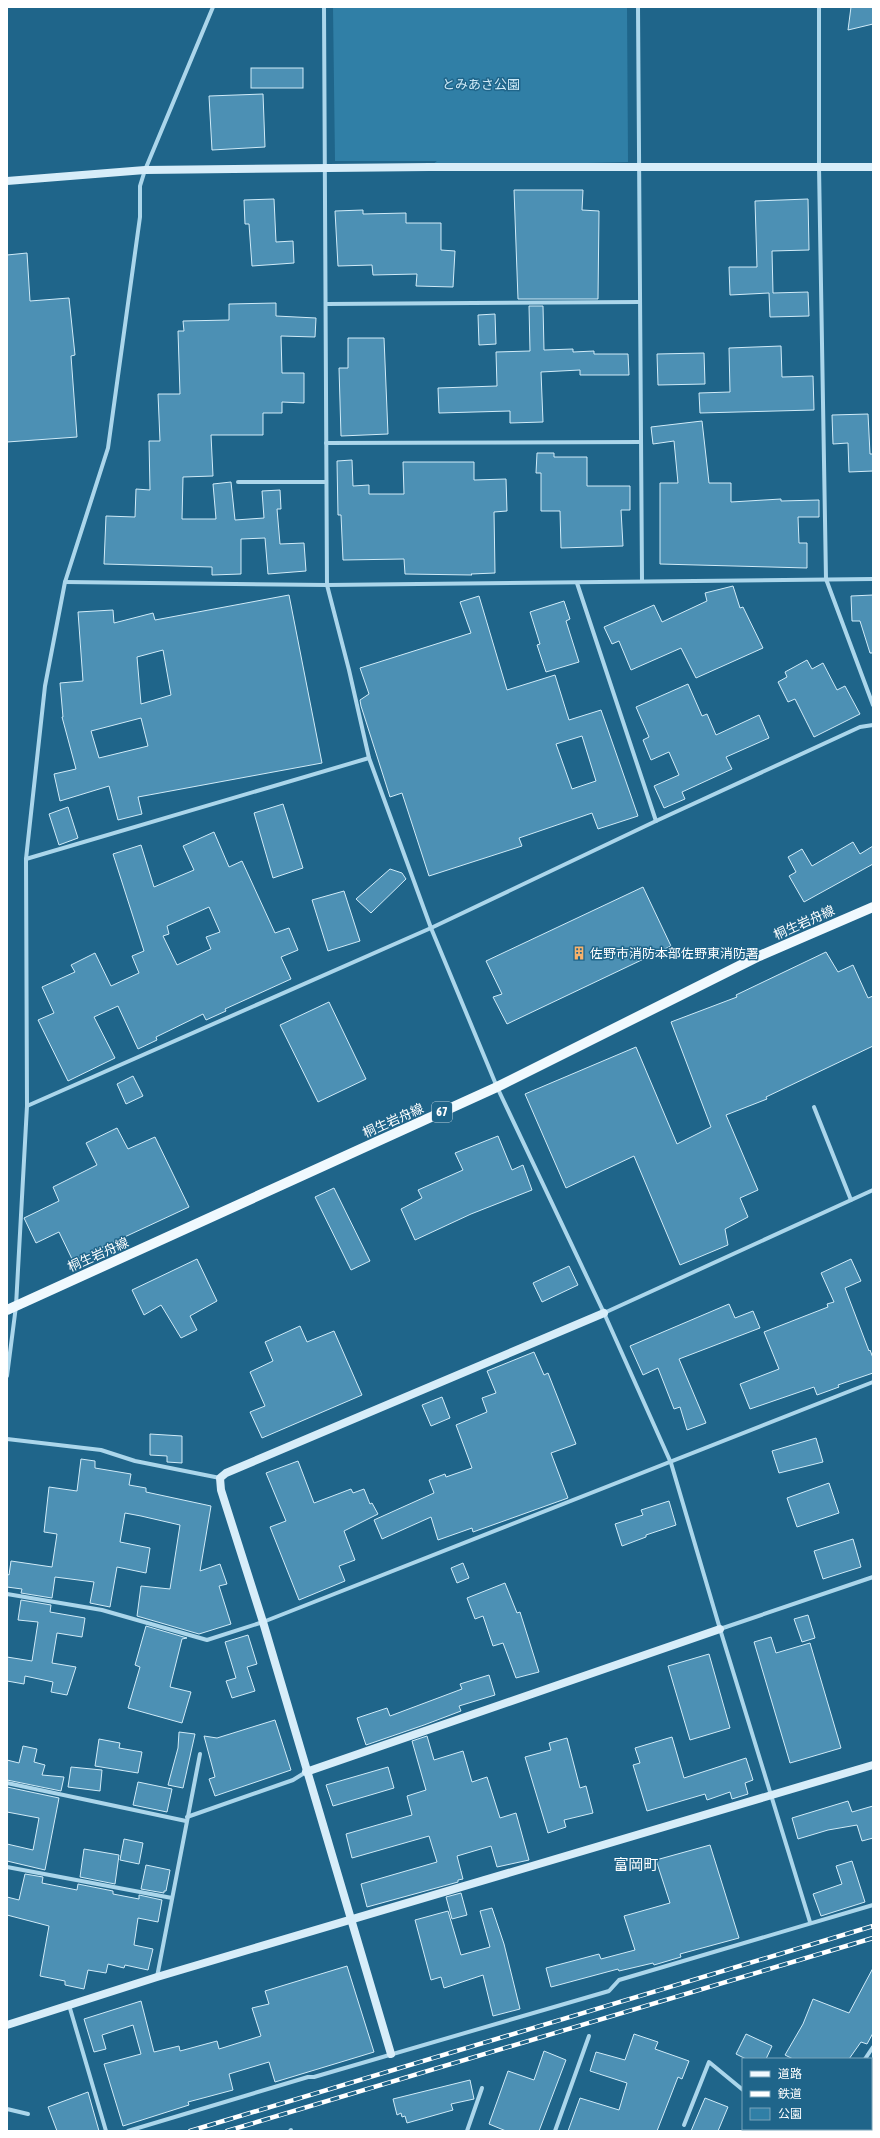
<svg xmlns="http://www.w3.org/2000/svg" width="880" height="2138" font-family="'Asap Condensed','Noto Sans JP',sans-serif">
<rect width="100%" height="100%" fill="#1f658a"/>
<!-- green -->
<polygon fill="#307fa6" points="333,7 627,7 628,162 429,167 437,161 335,161"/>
<!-- building -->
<g fill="#4c90b4" stroke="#d0ebf8" fill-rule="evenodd">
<polygon points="851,7 873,7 873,24 848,30"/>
<rect x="251" y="68" width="52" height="20"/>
<polygon points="263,94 265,147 212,150 209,96"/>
<polygon points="514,190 583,190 582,210 599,211 598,299 518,299"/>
<polygon points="274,199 276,242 293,241 294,263 252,266 249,224 245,224 244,200"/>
<polygon points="808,199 809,250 772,251 773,293 808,292 809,316 770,317 769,293 730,295 729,267 757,267 755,201"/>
<polygon points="363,210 363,214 406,213 406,223 441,223 441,250 455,251 453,287 416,286 417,274 373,275 372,265 338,266 335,211"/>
<polygon points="27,253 30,301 69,298 75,355 71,356 77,437 7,442 7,255"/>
<polygon points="276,303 276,316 316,318 315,337 281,336 282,373 304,373 304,403 282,402 282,413 263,413 263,435 211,435 213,476 183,477 182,519 216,519 213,484 231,482 235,520 264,518 262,491 280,490 281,509 277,509 280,544 304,543 306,571 268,574 265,538 241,539 241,574 212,575 212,567 104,564 106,516 135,517 136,489 150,490 149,441 160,441 158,394 180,394 178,331 184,331 183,321 229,320 229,304"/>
<polygon points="529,306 543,306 544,350 573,349 573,352 594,351 594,354 628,354 629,375 580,375 580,370 541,372 543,422 510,423 510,411 439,413 438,388 497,386 496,352 530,351"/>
<polygon points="495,314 496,344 479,345 478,315"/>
<polygon points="348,338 384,338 388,434 341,436 339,368 348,368"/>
<polygon points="781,346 782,377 813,376 814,410 700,413 699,393 730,392 729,348"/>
<polygon points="704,353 705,384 658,385 657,354"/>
<polygon points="868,414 870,454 873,454 873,471 849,472 848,443 833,444 832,415"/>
<polygon points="702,421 709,483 731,483 731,502 781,499 781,501 819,500 819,517 798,517 799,543 807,543 807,568 660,564 660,483 678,483 674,441 653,444 651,427"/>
<polygon points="537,453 554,453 554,457 587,457 587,486 630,486 630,510 621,510 623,546 561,548 560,511 541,511 541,473 536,473"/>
<polygon points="352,460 353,486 369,485 369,494 404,494 403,462 474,462 474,480 506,479 507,511 494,512 495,573 471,574 472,575 405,574 404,559 343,560 341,515 338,515 337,461"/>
<polygon points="733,586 740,608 743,607 763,648 696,678 681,648 631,670 619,641 612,644 604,627 654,605 662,622 707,601 705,593"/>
<path d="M289,595l33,168 -184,34 4,17 -24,6 -9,-34 -49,15 -6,-27 22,-5 -14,-52h1l-3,-34 23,-2 -5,-69 35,-2 1,13 39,-10 2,7zM163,650l8,45 -30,9 -4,-47zM141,718l7,28 -49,12 -8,-27z"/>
<polygon points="873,595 873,653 870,653 860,621 852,621 851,596"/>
<path d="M479,596l28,94 48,-15 14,45 32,-10 37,106 -40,13 -6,-16 -73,25 3,8 -93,30 -27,-83 -12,4 -29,-91 -1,-6 9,-6 -9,-26 111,-35 -11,-31zM582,736l14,45 -24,8 -16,-45z"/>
<polygon points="564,601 570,619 566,621 579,662 546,672 537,645 540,644 530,612"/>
<polygon points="807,660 812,669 823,663 837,690 845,686 860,714 814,737 795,699 788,702 778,682 787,677 785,672"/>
<polygon points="688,684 702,716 707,714 716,735 759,715 769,738 726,757 732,769 682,792 685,799 664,808 654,786 679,775 669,752 651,760 643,740 649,737 636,707"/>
<polygon points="283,804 303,868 273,878 254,813"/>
<polygon points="68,807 78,838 59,845 49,814"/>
<path d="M214,832l15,35 13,-6 33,72 14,-5 9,22 -17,7 10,22 -66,30 1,2 -20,9 -3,-6 -47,23 1,3 -19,9 -20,-43 -24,11 21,41 -47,23 -30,-61 16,-7 -12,-26 33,-15 -4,-7 24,-12 16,33 28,-13 -7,-17 12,-5 -31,-97 28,-9 13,42 40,-17 -11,-24zM209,907l11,25 -14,5 5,12 -34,16 -14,-29 6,-2 -2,-8z"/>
<polygon points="853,842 860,854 873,846 873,864 804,902 789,876 796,872 788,857 802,849 812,866"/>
<polygon points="390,869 402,873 406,879 371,913 356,899"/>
<polygon points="643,887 671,946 507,1024 493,997 502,994 486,961"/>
<polygon points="344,891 360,941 328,951 312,900"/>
<polygon points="826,952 838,972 853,965 868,998 873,996 873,1046 766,1097 767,1099 726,1115 758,1190 740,1198 748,1217 725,1229 728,1245 680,1265 634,1156 566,1188 525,1094 636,1047 677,1144 711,1127 671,1022 737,997 736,995"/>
<polygon points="329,1002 366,1079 318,1102 280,1025"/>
<polygon points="133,1076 143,1096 126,1104 117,1084"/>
<polygon points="117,1128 128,1149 155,1137 189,1207 73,1261 59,1232 36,1243 24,1218 59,1201 53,1187 97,1165 86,1143"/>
<polygon points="498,1136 512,1170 523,1165 532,1190 471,1214 415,1240 401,1209 422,1198 418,1190 463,1170 455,1153"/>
<polygon points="334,1188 370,1261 351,1270 315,1197"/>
<polygon points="197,1259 217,1301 190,1316 197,1330 181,1338 161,1305 144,1315 132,1290"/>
<polygon points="851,1259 861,1281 845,1288 869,1351 870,1350 873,1358 873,1373 838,1385 839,1387 817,1395 814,1387 750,1409 740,1384 779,1369 764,1332 828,1307 827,1304 834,1302 821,1273"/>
<polygon points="569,1266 578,1285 542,1302 533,1283"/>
<polygon points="729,1304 735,1318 753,1311 760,1328 679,1359 706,1423 687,1430 680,1407 674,1409 658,1368 643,1375 630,1346"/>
<polygon points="300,1326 307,1342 334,1331 362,1395 262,1438 250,1412 265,1406 250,1372 273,1361 265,1342"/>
<polygon points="534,1352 544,1375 548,1373 576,1444 551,1453 568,1498 473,1532 472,1528 438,1540 431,1517 382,1539 374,1520 434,1493 429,1480 445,1474 446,1477 472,1468 456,1425 487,1412 482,1398 496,1393 487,1371"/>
<polygon points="442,1397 450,1418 431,1426 422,1405"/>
<polygon points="150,1434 182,1436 182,1463 167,1462 167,1456 150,1455"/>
<polygon points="816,1438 823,1462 779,1473 772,1451"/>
<polygon points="81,1459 95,1461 95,1468 131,1474 129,1485 146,1488 146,1492 211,1506 200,1571 220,1564 227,1584 219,1586 231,1624 199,1634 137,1616 141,1586 170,1589 180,1525 141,1516 125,1513 120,1542 150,1548 146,1573 117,1567 110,1607 90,1603 94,1582 55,1577 52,1598 21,1593 22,1589 7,1587 7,1574 9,1575 11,1561 52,1567 57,1534 44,1532 49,1487 77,1491"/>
<polygon points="298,1461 314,1503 351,1489 353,1493 364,1489 370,1504 372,1503 378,1514 344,1531 355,1560 339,1566 345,1581 299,1600 270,1527 286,1521 266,1473"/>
<polygon points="829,1483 839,1513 797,1527 787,1498"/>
<polygon points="669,1501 676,1525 646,1535 646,1537 622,1546 615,1524 643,1515 641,1510"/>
<polygon points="853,1539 861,1567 823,1579 814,1551"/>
<polygon points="463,1563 469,1578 457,1583 451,1568"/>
<polygon points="505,1583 517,1613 520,1612 539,1672 516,1678 503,1643 493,1646 483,1616 475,1619 467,1598"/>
<polygon points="21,1600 51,1605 50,1612 85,1618 82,1637 57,1633 52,1663 76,1667 67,1695 51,1692 53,1682 25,1676 24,1684 7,1681 7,1657 32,1661 38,1622 18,1620"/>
<polygon points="808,1615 815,1638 802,1642 794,1619"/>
<polygon points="146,1626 187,1638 182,1639 170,1687 191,1692 182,1723 128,1708 140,1667 135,1665"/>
<polygon points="248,1635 257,1664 247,1667 255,1691 232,1698 226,1681 236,1678 225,1642"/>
<polygon points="771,1637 776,1653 810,1643 841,1748 790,1763 754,1642"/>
<polygon points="709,1654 730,1728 690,1740 668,1666"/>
<polygon points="489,1675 495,1695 459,1706 461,1711 424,1725 366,1745 357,1718 387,1708 390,1716 462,1689 460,1684"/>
<polygon points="275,1720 291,1770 215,1796 209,1779 215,1777 204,1736 217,1738"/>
<polygon points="179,1732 195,1734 183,1788 168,1785 178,1748"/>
<polygon points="427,1736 434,1760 463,1751 472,1782 487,1777 500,1818 516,1813 529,1860 497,1867 491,1846 457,1856 463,1879 458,1880 458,1882 367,1907 361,1884 437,1862 429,1836 352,1858 346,1834 412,1815 407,1796 426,1790 412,1741"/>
<polygon points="672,1737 684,1778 746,1758 753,1780 745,1783 748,1794 732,1799 730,1792 707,1800 705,1794 647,1811 633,1765 640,1763 635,1748"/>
<polygon points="567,1738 580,1788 586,1786 593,1813 564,1820 566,1827 548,1833 525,1757 551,1750 549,1743"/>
<polygon points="99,1739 120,1743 119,1748 142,1752 138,1773 95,1766"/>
<polygon points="23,1746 37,1749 34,1762 45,1765 42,1775 64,1777 61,1791 7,1780 7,1760 19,1763"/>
<polygon points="71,1767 102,1770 100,1791 68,1787"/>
<polygon points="388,1767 394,1788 333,1806 326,1785"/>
<polygon points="138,1782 172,1789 167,1812 133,1805"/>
<polygon points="7,1787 59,1798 45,1870 7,1861 7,1844 33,1850 39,1818 7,1812"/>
<polygon points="848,1801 852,1812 873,1806 873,1838 862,1841 857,1825 828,1830 798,1839 792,1818"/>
<polygon points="124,1839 143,1843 139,1864 120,1860"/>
<polygon points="710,1845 739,1938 680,1954 681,1957 654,1965 653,1963 619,1971 618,1969 551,1987 546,1968 599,1954 601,1959 635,1950 624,1916 670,1903 656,1860"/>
<polygon points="84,1849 119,1855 115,1884 80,1877"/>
<polygon points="852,1861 865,1902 821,1916 813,1894 842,1884 836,1866"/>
<polygon points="146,1865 170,1870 166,1891 164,1891 164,1893 141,1889"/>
<polygon points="25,1874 43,1877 42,1883 77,1890 78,1884 113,1891 113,1894 139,1899 139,1895 162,1900 158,1922 138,1918 134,1945 153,1949 148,1970 125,1965 124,1968 108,1964 106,1973 88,1970 84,1989 65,1985 65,1981 40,1976 49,1926 7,1915 7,1897 19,1900"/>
<polygon points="461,1893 467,1915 452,1919 446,1897"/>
<polygon points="492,1908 504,1944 520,2009 493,2016 483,1975 444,1988 441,1977 431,1980 415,1920 448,1911 461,1955 490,1947 480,1911"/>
<polygon points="347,1966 374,2052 275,2082 269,2062 229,2074 233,2090 188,2102 189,2105 123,2126 104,2064 141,2054 133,2025 102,2035 106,2049 94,2052 84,2019 141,2001 154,2052 179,2046 180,2051 217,2041 219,2049 261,2036 252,2008 269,2004 265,1991"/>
<polygon points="873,1968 873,2033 867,2044 861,2042 849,2059 793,2059 785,2055 803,2024 813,1999 849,2013"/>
<polygon points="634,2034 658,2042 655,2049 689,2061 682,2079 678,2077 657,2131 568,2131 580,2098 619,2110 627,2083 590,2071 596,2052 625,2060"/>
<polygon points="746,2034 772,2046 766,2059 746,2059 736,2054"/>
<polygon points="544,2051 566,2060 539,2131 506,2131 489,2124 508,2071 534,2080"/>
<polygon points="470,2080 474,2099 451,2104 453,2110 407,2123 405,2116 402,2117 401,2113 397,2115 393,2099"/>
<polygon points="88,2092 99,2131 57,2131 48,2107"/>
<polygon points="705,2098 728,2107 718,2131 691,2131"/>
</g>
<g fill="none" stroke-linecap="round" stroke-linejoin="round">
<!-- street -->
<g stroke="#abd6eb" stroke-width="4">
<polyline points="324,7 327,585 349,670 369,758 431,928 497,1087 604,1313 671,1463 720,1629 810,1922"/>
<polyline points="638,7 642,580"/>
<polyline points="819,7 819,167 826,579 873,705"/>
<polyline points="327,304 640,302"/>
<polyline points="326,443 641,442"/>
<polyline points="238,482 326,482"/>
<polyline points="65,582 327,585 873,579"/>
<polyline points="577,583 656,821"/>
<polyline points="26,859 369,758"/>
<polyline points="27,1106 431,928 656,821 860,727 873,725"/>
<polyline points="814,1107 851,1200"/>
<polyline points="604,1313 873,1190"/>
<polyline points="7,1376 16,1306 27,1106 26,859 45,686 65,582 108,448 140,217 140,186 145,170 213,7"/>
<polyline points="7,1439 101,1450 135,1461 220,1478"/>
<polyline points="7,1594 102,1610 207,1640 263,1622 873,1382"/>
<polyline points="720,1629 873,1577"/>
<polyline points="7,1783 186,1821"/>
<polyline points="187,1817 293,1780 306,1772"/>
<polyline points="7,1867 172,1898"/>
<polyline points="157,1977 200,1754"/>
<polyline points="69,2005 106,2131"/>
<polyline points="865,2059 873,2047"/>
<polyline points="7,2109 28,2114"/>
<polyline points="684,2125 709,2062 743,2090"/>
<polyline points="788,2129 790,2131"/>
<polyline points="128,2131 308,2077 314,2077 609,1991 619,1980 873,1905"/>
<polyline points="290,2131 291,2130"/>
<polyline points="467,2131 482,2088"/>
<polyline points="555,2131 589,2036"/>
<polyline points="818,2131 819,2129"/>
</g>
<!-- secondary -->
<g stroke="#d7edf9" stroke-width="8">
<polyline points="7,181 145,170 429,167 873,167"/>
<polyline points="306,1772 720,1629"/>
<polyline points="7,2025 157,1977 873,1765"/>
<polyline points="391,2054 263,1622 221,1490 220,1478 226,1473 604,1313"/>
</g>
<!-- primary -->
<polyline stroke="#f0f9fe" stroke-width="10" points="7,1310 497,1087 757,957 873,907"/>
<!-- rail casing -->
<g stroke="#fff" stroke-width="4.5">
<g id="rail">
<polyline points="190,2131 873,1926"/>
<polyline points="227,2131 873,1938"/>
</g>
</g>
<!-- rail -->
<use href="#rail" stroke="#1f658a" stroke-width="3" stroke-dasharray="9" stroke-linecap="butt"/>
</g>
<!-- icons -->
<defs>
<g id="building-bare" transform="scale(1.08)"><path d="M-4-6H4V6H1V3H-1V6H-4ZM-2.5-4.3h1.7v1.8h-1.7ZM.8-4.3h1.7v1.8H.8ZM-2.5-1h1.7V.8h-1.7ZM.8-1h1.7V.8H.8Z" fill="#f9b26b" stroke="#1f658a" stroke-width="2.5" paint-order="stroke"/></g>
</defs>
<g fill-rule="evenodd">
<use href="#building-bare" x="579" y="953"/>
</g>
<g text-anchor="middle" stroke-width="3" stroke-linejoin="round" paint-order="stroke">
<!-- shield labels -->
<rect fill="#1f658a" stroke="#bcd1dc" stroke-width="1" x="432" y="1102" width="20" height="20" rx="3"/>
<g font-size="12" font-weight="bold" fill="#fff">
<text x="442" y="1116">67</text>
</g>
<!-- park labels -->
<g font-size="13" fill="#d0ebf8" stroke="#1f658a">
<text x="481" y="89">とみあさ公園</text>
</g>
<!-- street labels -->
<g font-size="13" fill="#fff" stroke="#1f658a">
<text transform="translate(804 922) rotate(-24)" y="5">桐生岩舟線</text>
<text transform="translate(393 1120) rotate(-24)" y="5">桐生岩舟線</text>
<text transform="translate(98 1254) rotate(-24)" y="5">桐生岩舟線</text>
</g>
<!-- poi labels -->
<g font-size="13" fill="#fff" stroke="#1f658a" text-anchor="start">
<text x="590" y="958">佐野市消防本部佐野東消防署</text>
</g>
<!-- quarter labels -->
<g font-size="15" fill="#fff" stroke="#1f658a">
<text x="636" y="1870">富岡町</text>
</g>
</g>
<!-- border -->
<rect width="880" height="2138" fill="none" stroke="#ffffff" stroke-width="16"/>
<!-- legend -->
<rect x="742" y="2058" width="130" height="72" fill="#1f658a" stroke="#79a3b9"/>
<rect x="750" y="2071" width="20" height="6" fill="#f0f9fe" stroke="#79a3b9"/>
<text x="778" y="2078" font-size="12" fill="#ffffff">道路</text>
<rect x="750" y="2091" width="20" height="6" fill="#ffffff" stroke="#79a3b9"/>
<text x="778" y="2098" font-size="12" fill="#ffffff">鉄道</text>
<rect x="750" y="2108" width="20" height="12" fill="#307fa6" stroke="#79a3b9"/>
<text x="778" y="2118" font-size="12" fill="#ffffff">公園</text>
</svg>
